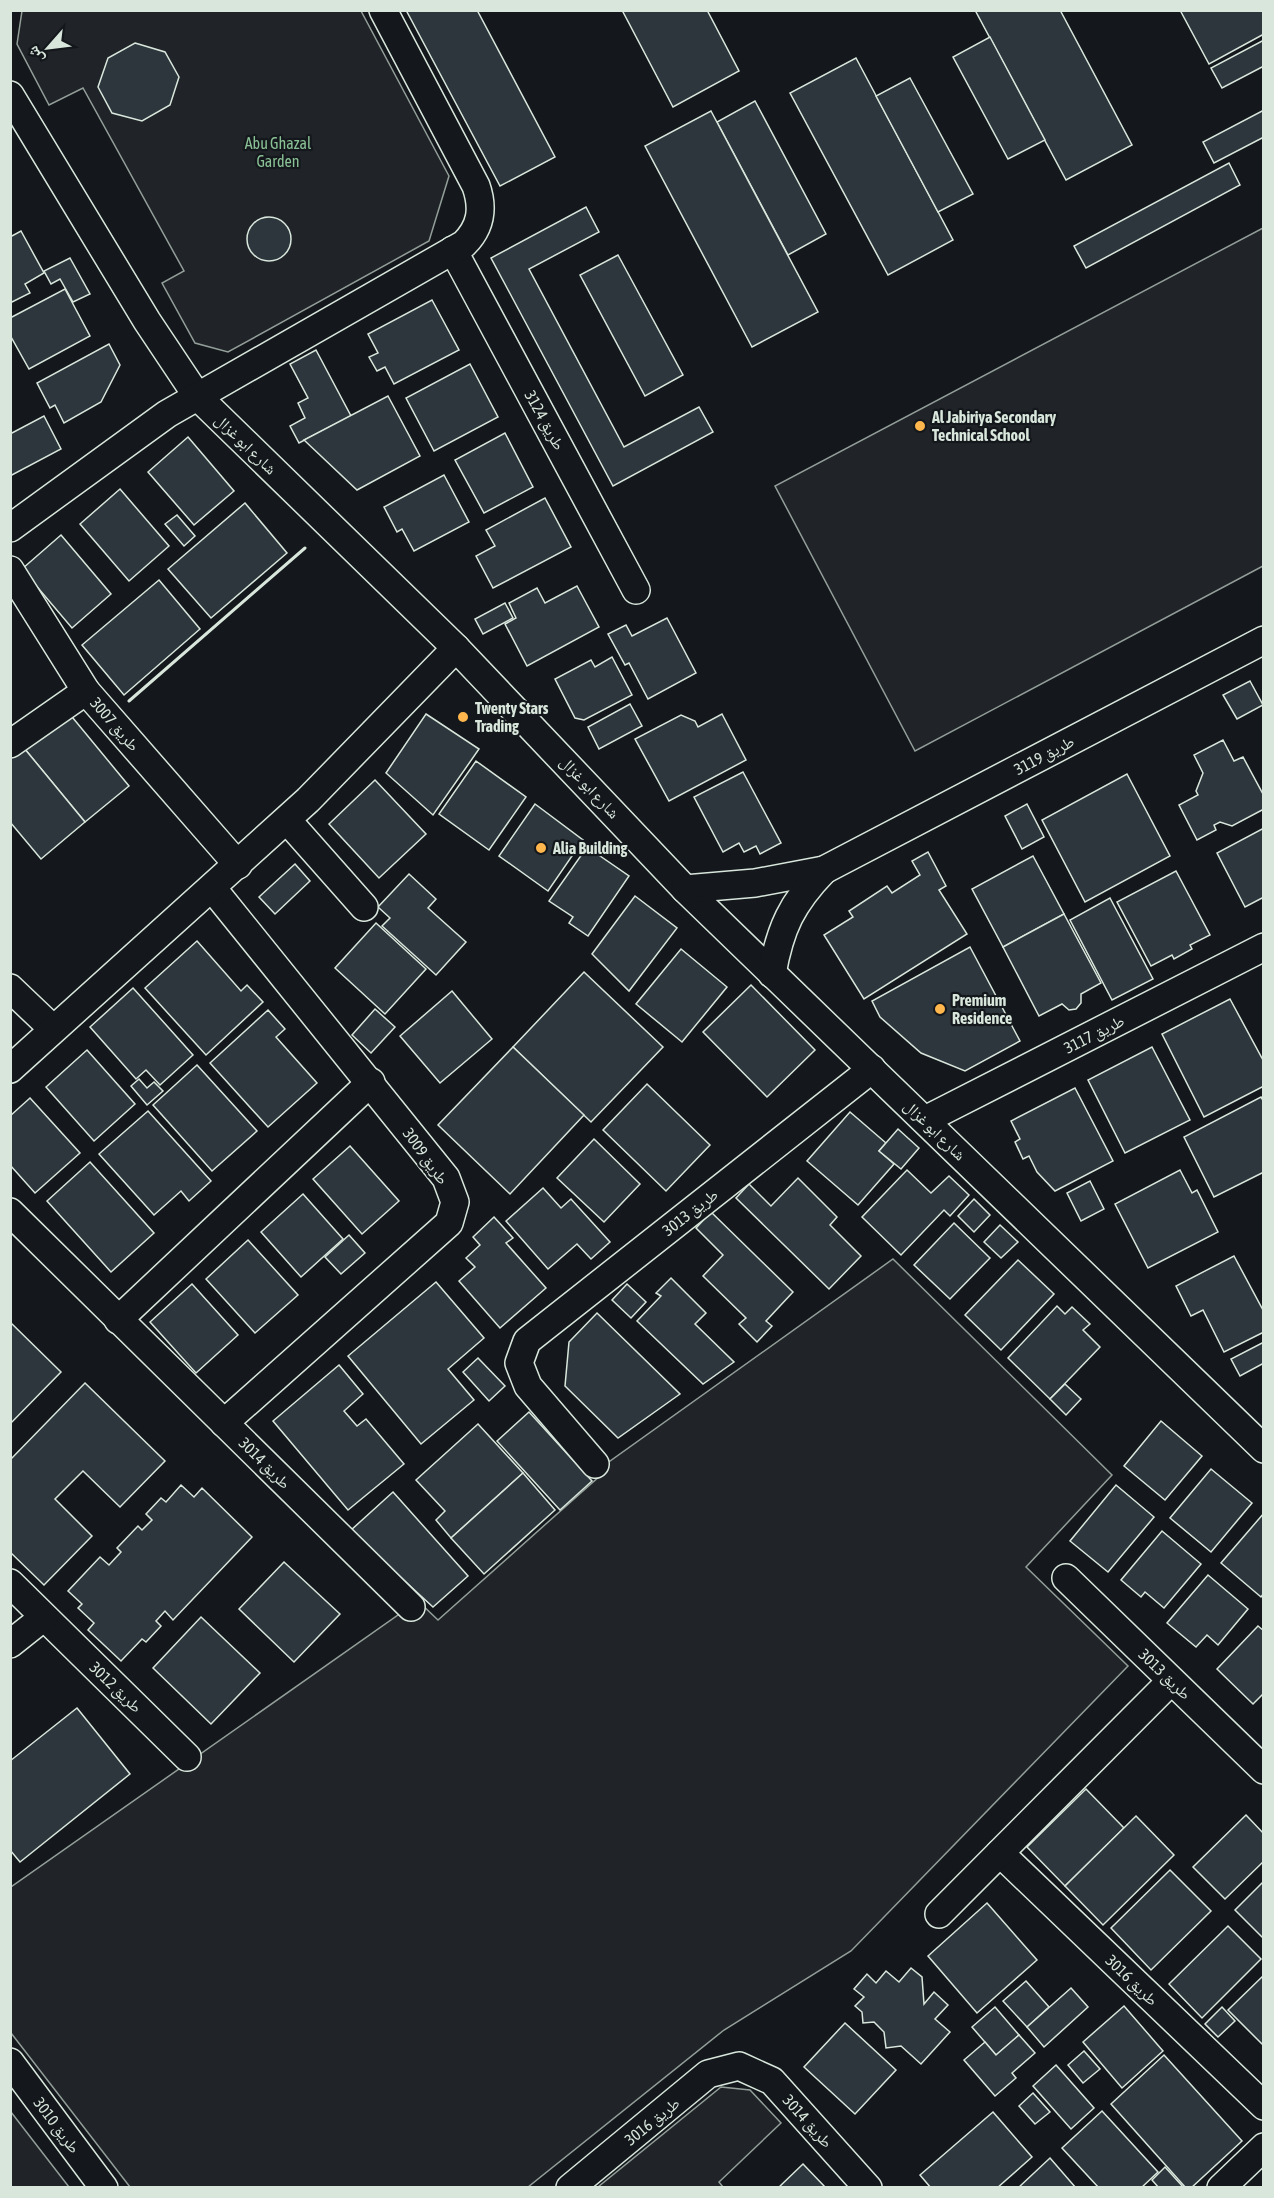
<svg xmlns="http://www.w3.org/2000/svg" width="1274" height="2198" font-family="'Asap Condensed','Noto Naskh Arabic',sans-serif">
<rect width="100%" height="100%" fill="#14181c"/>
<!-- green -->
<g fill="#202428" stroke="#939e99" stroke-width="1.5">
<polygon points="22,11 361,11 449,176 429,241 228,352 195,343 162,283 184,271 83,88 49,105 17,44"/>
<polygon points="1263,228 1263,566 915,751 775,486"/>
<polygon points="893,1259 1112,1475 1026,1567 1128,1666 851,1951 724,2030 528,2187 130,2187 11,2033 11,1887 418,1601 438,1620 602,1474 599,1469"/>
<polygon points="721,2087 750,2090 781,2123 719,2182 723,2187 598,2187"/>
<polygon points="10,2112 11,2112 69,2187 11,2187"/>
</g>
<!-- building -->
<g fill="#2c363c" stroke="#d8e6dc" stroke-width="1.5">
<polygon points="406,10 477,10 555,157 500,186"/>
<polygon points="622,10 707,10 739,71 673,107"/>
<polygon points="975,10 1060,10 1132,145 1066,180"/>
<polygon points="1180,10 1264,10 1264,34 1209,64"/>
<polygon points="990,37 1045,140 1008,159 953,57"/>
<polygon points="1264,40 1264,66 1222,88 1211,68"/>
<polygon points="135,43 165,52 179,77 170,105 142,121 112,113 98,87 108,58"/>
<polygon points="856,58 953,240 888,275 790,93"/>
<polygon points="910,78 973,194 938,212 876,96"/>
<polygon points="755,101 826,234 788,255 717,122"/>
<polygon points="1264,110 1264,137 1214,163 1203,142"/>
<polygon points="711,111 818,312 752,347 645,146"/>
<polygon points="1229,163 1240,185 1086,268 1074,246"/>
<polygon points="586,207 599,232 529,269 624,447 699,407 713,432 613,486 491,258"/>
<circle cx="269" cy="239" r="22"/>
<polygon points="21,231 44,273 25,284 30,293 10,303 10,237"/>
<polygon points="618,255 683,375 645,396 580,275"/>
<polygon points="70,258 90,294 73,302 60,279 51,284 44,271"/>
<polygon points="65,289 90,336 29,369 10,335 10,318"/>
<polygon points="432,300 459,350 394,384 385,367 377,371 369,357 378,353 368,334"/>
<polygon points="109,344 120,365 101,402 64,423 55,405 50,408 37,383"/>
<polygon points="316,350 351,416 299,443 290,426 305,418 298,403 308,398 290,364"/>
<polygon points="470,364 498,417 434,451 406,398"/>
<polygon points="388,396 420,456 357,490 304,440"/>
<polygon points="44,416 61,449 10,476 10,434"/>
<polygon points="505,433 533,487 484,513 455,460"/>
<polygon points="188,437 234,491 194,525 148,472"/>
<polygon points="444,475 469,522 414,551 402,529 397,532 384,507"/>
<polygon points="120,489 169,546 129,581 80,524"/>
<polygon points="545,498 571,547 493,588 476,556 495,546 486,530"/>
<polygon points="245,503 287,553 211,618 168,569"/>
<polygon points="177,515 195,536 184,546 165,524"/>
<polygon points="61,535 111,594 72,628 22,569"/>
<polygon points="159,580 200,629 124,695 82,645"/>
<polygon points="577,586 599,627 527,666 505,624 516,618 509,603 537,588 545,603"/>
<polygon points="505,603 513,618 483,634 475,619"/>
<polygon points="667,618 696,673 648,699 629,663 625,665 608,634 626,625 632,636"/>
<polygon points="612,657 632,695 584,720 575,718 555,679 591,660 595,667"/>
<polygon points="1250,681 1263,705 1237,719 1223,695"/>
<polygon points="630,704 642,726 599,749 588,727"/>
<polygon points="68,712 129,786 85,822 24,748"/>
<polygon points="426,714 479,749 433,815 386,773"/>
<polygon points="722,714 746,760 669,801 635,739 681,715 695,721 698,727"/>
<polygon points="1223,740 1234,761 1243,757 1264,796 1264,809 1232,826 1220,822 1214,825 1216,830 1197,840 1179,805 1198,795 1196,791 1203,773 1194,755"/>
<polygon points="24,748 85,822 41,859 10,822 10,759"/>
<polygon points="476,761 526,797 489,850 439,814"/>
<polygon points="743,772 781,843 760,854 756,846 744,852 739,843 723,852 694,797"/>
<polygon points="1127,774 1170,856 1085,902 1042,820"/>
<polygon points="375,780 426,834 379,878 329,824"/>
<polygon points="535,804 583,840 548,891 499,856"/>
<polygon points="1027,804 1044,837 1022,849 1005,816"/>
<polygon points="1264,828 1264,897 1245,907 1217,853"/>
<polygon points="587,847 629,876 588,936 569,923 573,917 549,901"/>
<polygon points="928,852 946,886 939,890 967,934 864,999 824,935 853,917 849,911 887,886 892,893 920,875 912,861"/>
<polygon points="1033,856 1064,914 1003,947 972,889"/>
<polygon points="295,864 310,881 275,914 259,897"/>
<polygon points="1176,871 1210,935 1190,945 1192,949 1174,959 1172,955 1151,966 1117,902"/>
<polygon points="409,874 436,899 428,908 466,942 436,975 382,926 390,918 378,907"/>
<polygon points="635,896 677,928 629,991 592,954"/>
<polygon points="1110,898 1153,979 1112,1000 1070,920"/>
<polygon points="1064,914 1101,983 1081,994 1081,1003 1076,1009 1069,1010 1062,1004 1039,1016 1003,947"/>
<polygon points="376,923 426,969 385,1014 335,968"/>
<polygon points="197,941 241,991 247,985 263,1002 206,1055 145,988"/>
<polygon points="970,947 1020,1041 965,1071 921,1053 880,1017 872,1001"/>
<polygon points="681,949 727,987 682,1042 636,1004"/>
<polygon points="584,972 663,1047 591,1122 513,1047"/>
<polygon points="751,985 815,1050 767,1097 703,1032"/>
<polygon points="133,988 193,1055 160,1085 146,1070 136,1079 90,1027"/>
<polygon points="452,991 492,1039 440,1083 400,1036"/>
<polygon points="1230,999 1264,1062 1264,1086 1204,1117 1162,1034"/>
<polygon points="375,1009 395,1027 371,1053 352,1035"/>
<polygon points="268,1010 285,1029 276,1037 317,1083 268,1127 210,1063"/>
<polygon points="513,1047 584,1115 510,1194 438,1125"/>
<polygon points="1152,1047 1190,1120 1125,1153 1088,1080"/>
<polygon points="87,1050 135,1104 94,1141 46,1087"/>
<polygon points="197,1065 257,1131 212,1171 153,1105"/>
<polygon points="139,1079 147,1088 154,1082 163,1091 147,1105 131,1086"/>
<polygon points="647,1084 710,1145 666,1191 603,1130"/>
<polygon points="1075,1088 1113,1161 1055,1191 1037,1172 1029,1156 1023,1159 1015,1142 1020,1139 1011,1121"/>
<polygon points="1261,1097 1264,1102 1264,1172 1214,1197 1184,1137"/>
<polygon points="30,1098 80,1153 35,1193 10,1165 10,1116"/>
<polygon points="148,1111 211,1181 189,1201 181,1191 154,1215 99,1154"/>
<polygon points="850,1112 886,1143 879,1151 894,1164 858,1205 807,1161"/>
<polygon points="898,1129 919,1148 901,1169 879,1151"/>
<polygon points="594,1139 640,1184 604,1222 557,1178"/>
<polygon points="350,1146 399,1201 362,1234 313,1179"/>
<polygon points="90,1162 154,1233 111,1272 47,1201"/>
<polygon points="907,1170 931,1193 949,1176 969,1195 950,1216 944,1210 901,1255 862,1217"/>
<polygon points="1180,1170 1192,1193 1197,1190 1218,1232 1148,1268 1115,1204"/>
<polygon points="798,1178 837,1217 830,1225 861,1256 829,1289 736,1198 749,1184 771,1206"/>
<polygon points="1090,1181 1104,1209 1081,1221 1067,1193"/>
<polygon points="543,1188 561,1208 571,1199 610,1242 591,1259 577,1244 548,1269 506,1221"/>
<polygon points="303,1194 343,1239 301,1277 261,1232"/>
<polygon points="974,1199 990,1215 974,1232 958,1216"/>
<polygon points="711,1212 793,1292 766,1321 772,1326 757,1342 739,1324 746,1318 703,1276 723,1255 696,1228"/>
<polygon points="494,1217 513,1238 506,1243 546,1288 500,1328 459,1281 475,1267 466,1258 480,1245 473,1237"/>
<polygon points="954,1223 990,1258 950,1299 914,1265"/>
<polygon points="1000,1225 1018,1242 1001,1258 984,1242"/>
<polygon points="349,1235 365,1253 341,1274 325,1257"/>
<polygon points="248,1240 298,1295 255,1333 206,1279"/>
<polygon points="1234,1256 1264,1312 1264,1332 1224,1352 1203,1310 1191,1316 1176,1286"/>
<polygon points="1018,1260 1054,1294 1001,1350 965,1315"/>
<polygon points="671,1278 706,1313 695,1324 734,1362 703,1384 637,1321 661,1296 656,1293"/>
<polygon points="436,1282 484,1338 448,1369 474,1400 421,1444 348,1356"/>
<polygon points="192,1284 238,1335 196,1373 150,1322"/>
<polygon points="627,1284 646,1302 631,1318 612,1300"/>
<polygon points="1057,1306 1065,1314 1072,1307 1090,1324 1083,1330 1100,1347 1050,1399 1008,1358"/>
<polygon points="597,1313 680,1394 618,1438 565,1386 569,1342"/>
<polygon points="10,1322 61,1372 10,1424"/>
<polygon points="1264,1342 1264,1363 1240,1376 1231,1359"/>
<polygon points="478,1358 505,1386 489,1401 463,1372"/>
<polygon points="339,1365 363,1394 344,1411 357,1426 366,1419 404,1464 348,1510 273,1421"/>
<polygon points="85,1383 165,1461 120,1507 83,1471 55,1499 92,1536 44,1585 10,1552 10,1460"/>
<polygon points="1065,1384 1081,1399 1066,1415 1050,1399"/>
<polygon points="529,1412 592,1481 560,1510 497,1441"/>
<polygon points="1161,1421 1202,1456 1165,1500 1124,1466"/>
<polygon points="478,1424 523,1473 451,1538 436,1520 445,1511 416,1480"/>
<polygon points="1211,1469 1252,1503 1211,1552 1170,1518"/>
<polygon points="523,1473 555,1510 484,1574 451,1538"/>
<polygon points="181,1485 194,1497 202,1488 252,1537 173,1620 165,1611 156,1621 161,1626 146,1642 142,1639 121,1661 88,1630 94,1623 78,1608 82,1604 68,1591 100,1557 109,1565 121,1552 117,1548 138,1526 142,1530 152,1520 146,1514 161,1498 166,1502"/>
<polygon points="1116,1485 1154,1517 1108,1572 1070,1541"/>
<polygon points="393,1492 468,1576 433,1607 350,1531"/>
<polygon points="1264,1513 1264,1593 1261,1597 1221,1563"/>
<polygon points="1162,1531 1201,1564 1164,1608 1145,1592 1141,1597 1121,1580"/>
<polygon points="284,1562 340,1614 294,1662 239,1609"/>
<polygon points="1208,1575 1248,1609 1218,1645 1207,1635 1196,1647 1167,1623"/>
<polygon points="201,1617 260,1673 211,1724 153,1668"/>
<polygon points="1258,1626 1264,1631 1264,1693 1253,1704 1217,1669"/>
<polygon points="77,1708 130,1774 20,1862 10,1850 10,1761"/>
<polygon points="1086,1789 1124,1828 1065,1886 1027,1847"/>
<polygon points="1246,1815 1264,1834 1264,1861 1225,1899 1193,1867"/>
<polygon points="1136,1816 1174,1855 1103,1925 1065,1886"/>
<polygon points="1170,1870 1211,1911 1151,1970 1111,1928"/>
<polygon points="1264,1881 1264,1939 1235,1910"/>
<polygon points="987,1903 1037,1960 977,2013 928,1956"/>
<polygon points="1228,1926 1261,1959 1202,2018 1169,1984"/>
<polygon points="911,1968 922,1977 924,2004 934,1992 948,2005 935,2019 950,2032 921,2064 901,2046 886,2048 884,2032 874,2022 863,2023 862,2012 855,2006 864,1997 854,1989 867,1974 876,1983 886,1971 899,1982"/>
<polygon points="1264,1975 1264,2046 1228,2010"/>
<polygon points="1026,1981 1049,2007 1027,2027 1003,2001"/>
<polygon points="1071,1988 1088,2007 1044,2047 1027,2027"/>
<polygon points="1124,2006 1163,2051 1122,2088 1083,2042"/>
<polygon points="995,2007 1019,2035 996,2055 972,2027"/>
<polygon points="1222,2007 1235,2021 1218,2037 1205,2024"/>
<polygon points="845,2023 896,2070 855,2114 804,2067"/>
<polygon points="1019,2035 1035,2053 1012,2073 1016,2078 995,2096 964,2060 985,2042 996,2055"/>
<polygon points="1084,2051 1100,2069 1083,2083 1068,2065"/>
<polygon points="1164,2055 1242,2141 1191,2188 1186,2188 1111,2104"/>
<polygon points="1056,2065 1094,2108 1071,2129 1033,2086"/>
<polygon points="1033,2093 1050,2112 1035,2124 1019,2106"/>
<polygon points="1102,2111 1158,2172 1141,2188 1099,2188 1062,2148"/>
<polygon points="993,2112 1032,2157 997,2188 931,2188 920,2175"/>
<polygon points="1050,2158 1076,2188 1018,2188"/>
<polygon points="803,2164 826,2188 778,2188"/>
<polygon points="1165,2167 1184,2188 1159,2188 1152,2180"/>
</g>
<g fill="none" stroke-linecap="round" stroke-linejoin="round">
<!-- street casing -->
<g stroke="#d8e6dc" stroke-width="30">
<g id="street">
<polyline points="10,95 147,321 197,396 456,648 685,889 1264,1449"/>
<polyline points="453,250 636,590"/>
<path d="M10,528l157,-114 297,-170c17,-17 20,-35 12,-58l-93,-176"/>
<polyline points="10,570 86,691 238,865"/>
<polyline points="10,744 86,691"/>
<polyline points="287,820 364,907"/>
<polyline points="213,889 446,1178 455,1202 449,1223 224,1423"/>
<polyline points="685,889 755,883 824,870 1264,640"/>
<path d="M772,974c8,-46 20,-71 52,-104"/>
<polyline points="10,988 52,1028"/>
<polyline points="10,1069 308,800 456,648"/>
<polyline points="925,1120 1264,947"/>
<polyline points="10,1212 411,1607"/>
<polyline points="118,1320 371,1082"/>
<polyline points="595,1464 528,1386 519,1363 527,1341 872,1069"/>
<polyline points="1066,1578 1264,1770"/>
<polyline points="10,1583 187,1757"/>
<polyline points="10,1644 44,1617"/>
<polyline points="1000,1853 1264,2106"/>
<polyline points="939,1914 1171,1681"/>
<polyline points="10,2062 104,2188"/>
<polyline points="570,2188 708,2074 739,2066 772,2081 868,2188"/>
<polyline points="1221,2188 1264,2147"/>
</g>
</g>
<!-- street -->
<use href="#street" stroke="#14181c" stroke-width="27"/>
<!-- wall -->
<polyline stroke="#d8e6dc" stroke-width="3" points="129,701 305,548"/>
</g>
<!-- markers -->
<g fill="#ffb74d" stroke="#14181c" stroke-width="2">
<circle cx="920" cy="426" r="6"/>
<circle cx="463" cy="717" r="6"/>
<circle cx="541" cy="848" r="6"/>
<circle cx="940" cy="1009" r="6"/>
</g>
<g text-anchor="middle" stroke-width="4.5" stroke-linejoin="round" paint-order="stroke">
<!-- park labels -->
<g font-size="16" fill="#8ac095" stroke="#14181c">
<text x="278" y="149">Abu Ghazal<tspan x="278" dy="18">Garden</tspan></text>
</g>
<!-- poi labels -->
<g font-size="16" font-weight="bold" fill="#d8e6dc" stroke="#14181c" text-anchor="start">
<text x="932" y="423">Al Jabiriya Secondary<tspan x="932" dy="18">Technical School</tspan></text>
<text x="475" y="714">Twenty Stars<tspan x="475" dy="18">Trading</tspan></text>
<text x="553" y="854">Alia Building</text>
<text x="952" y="1006">Premium<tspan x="952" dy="18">Residence</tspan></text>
</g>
<!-- street labels -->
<g font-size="16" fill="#d8e6dc" stroke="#14181c">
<text transform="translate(545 420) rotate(61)" y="6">طريق 3124</text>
<text transform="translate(246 444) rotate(44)" y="6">شارع ابو غزال</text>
<text transform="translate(115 724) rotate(49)" y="6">طريق 3007</text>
<text transform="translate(1044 755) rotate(-28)" y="6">طريق 3119</text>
<text transform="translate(590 787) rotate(47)" y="6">شارع ابو غزال</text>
<text transform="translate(1094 1034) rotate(-27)" y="6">طريق 3117</text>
<text transform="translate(935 1130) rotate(44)" y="6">شارع ابو غزال</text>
<text transform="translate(426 1156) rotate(54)" y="6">طريق 3009</text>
<text transform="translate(690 1212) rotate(-38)" y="6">طريق 3013</text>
<text transform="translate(265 1463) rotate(45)" y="6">طريق 3014</text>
<text transform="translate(1165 1674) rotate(44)" y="6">طريق 3013</text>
<text transform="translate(116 1687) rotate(44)" y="6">طريق 3012</text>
<text transform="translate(1132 1980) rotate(44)" y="6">طريق 3016</text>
<text transform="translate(652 2121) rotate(-39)" y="6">طريق 3016</text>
<text transform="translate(808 2121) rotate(48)" y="6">طريق 3014</text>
<text transform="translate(57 2125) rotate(53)" y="6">طريق 3010</text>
</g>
</g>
<!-- border -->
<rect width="1274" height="2198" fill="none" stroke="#d8e6dc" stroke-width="24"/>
<!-- north arrow -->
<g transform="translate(48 48) rotate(242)" stroke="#14181c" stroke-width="4.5" paint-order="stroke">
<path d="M0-4.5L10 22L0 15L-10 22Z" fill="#d8e6dc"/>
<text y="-9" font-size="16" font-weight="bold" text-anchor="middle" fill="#d8e6dc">ش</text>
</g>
</svg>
